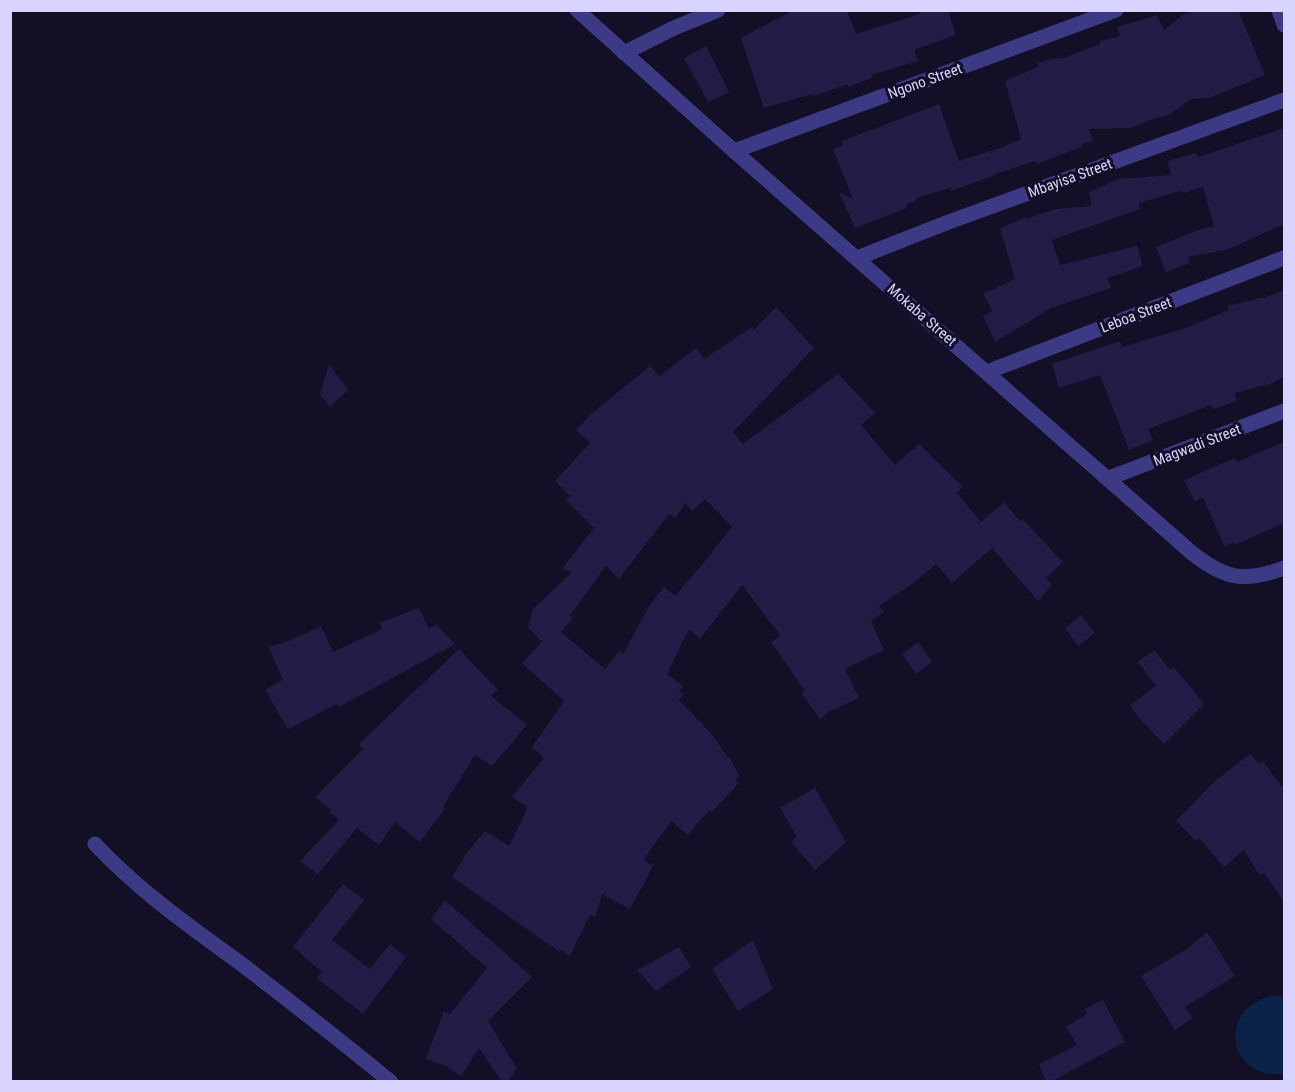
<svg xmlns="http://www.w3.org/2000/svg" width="1295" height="1092" font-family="'Roboto Condensed',sans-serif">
<rect width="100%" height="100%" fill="#130f26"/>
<!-- water -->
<path fill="#0c2248" d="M1271,996l13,1v77c-56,6 -68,-64 -13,-78z"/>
<!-- building -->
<g fill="#241b47" fill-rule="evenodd">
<polygon points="794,10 847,10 856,34 920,14 918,10 948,10 956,35 914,50 918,61 871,75 872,78 848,87 848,84 814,96 812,94 764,108 741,38"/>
<polygon points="1203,10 1238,10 1265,75 1209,98 1191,99 1169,115 1155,118 1132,128 1089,129 1093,141 1082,144 1081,147 1037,164 1035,161 995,174 996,175 951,191 950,188 916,198 917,200 906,204 907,208 855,228 839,192 853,199 833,149 843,145 842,141 939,104 959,161 1000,148 1021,139 1005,81 1038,67 1037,63 1051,59 1063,58 1100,44 1100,41 1120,36 1117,27 1157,15 1164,30 1184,14"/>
<polygon points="706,46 729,92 708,102 684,58"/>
<polygon points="1284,128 1284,224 1229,249 1188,257 1190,263 1166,272 1156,247 1198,230 1214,226 1203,187 1184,193 1180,191 1139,203 1140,209 1052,240 1060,265 1137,246 1143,266 1107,278 1111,288 1051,308 995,342 983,316 992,311 983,294 1015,279 1000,228 1026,217 1026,219 1056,209 1092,206 1089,192 1119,179 1171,175 1167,161 1196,153 1198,157"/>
<polygon points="1284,290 1284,377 1270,384 1234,393 1237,401 1213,409 1211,405 1148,429 1153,440 1129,450 1100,375 1059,388 1052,364 1120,341 1122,347 1192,326 1192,325 1229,310 1227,306 1266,297"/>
<path d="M776,307l38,41 -81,84 10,12 95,-70 37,39 -14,12 34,40 24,-21 44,43 -6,6 24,29 23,-20 16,19 2,-2 41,43 -17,16 6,7 -14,16 -46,-53 -40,35 -16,-19 -20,17 -37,25 5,6 -13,9 13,29 -39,19 14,29 -29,13 -10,8 -18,-25 3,-3 -34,-49 9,-7 -38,-50 -42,54 -11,-10 -22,45 16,12 -4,5 4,3 -4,6 32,33 17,25 1,-1 11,19 -5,3 4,4 -27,29 -3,-2 -21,25 -17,-14 -27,38 9,7 -23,43 -28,-15 -7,23 -5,-2 -20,41 -9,-6 -1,2 -108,-75 16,-26 17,-20 24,15 18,-37 -2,-1 1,-2 -14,-9 32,-39 -12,-11 32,-46 -42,-38 20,-21 -14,-15 5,-18 39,-37 -10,-3 32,-41 -28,-28 4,-4 -15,-15 35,-38 -14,-13 15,-16 59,-48 9,10 37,-28 8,11 48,-32 2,3zM705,499l27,28 -20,24 1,1 -38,44 -11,-9 -15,19 -26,48 -4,-3 -14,18 -44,-37 12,-14 -3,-3 36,-49 13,13 50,-65 7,4 9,-15 7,8z"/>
<polygon points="329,364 348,390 330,407 320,394"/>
<polygon points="1284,442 1284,523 1235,545 1234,542 1224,546 1203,497 1195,502 1184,480 1235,458 1237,462"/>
<polygon points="419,608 429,629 436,624 455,644 339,707 337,704 288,729 265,690 283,680 269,647 289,641 321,626 333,652 382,629 379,623"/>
<polygon points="1081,615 1095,633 1078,646 1065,628"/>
<polygon points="918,642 932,662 916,674 902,654"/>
<polygon points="459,649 498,690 491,696 527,725 492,766 475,755 443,807 445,808 420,842 395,822 379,845 357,828 318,874 300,861 339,820 329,812 331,810 315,797 363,749 359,744"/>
<polygon points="1154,650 1170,670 1174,667 1204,704 1164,744 1139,718 1130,705 1156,686 1138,662"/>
<polygon points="1250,754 1259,764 1263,761 1284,790 1284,902 1264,873 1260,876 1244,850 1224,867 1199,838 1196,841 1176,821 1216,780"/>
<polygon points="815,788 846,842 815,870 791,842 797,837 780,808"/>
<polygon points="343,884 364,900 332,940 370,969 390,944 406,957 363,1014 317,978 322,972 293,947"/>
<polygon points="445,900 532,977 488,1021 517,1069 507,1082 502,1082 479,1048 461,1076 445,1066 426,1059 444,1011 449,1015 487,968 431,919"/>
<polygon points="1207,932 1235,976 1185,1007 1193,1018 1175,1030 1141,976 1187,949"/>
<polygon points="753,940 773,989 738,1011 712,969"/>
<polygon points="679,947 691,967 656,991 637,970"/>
<polygon points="1103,1000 1125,1042 1050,1082 1046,1082 1039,1064 1077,1045 1066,1027 1087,1014 1084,1009"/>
</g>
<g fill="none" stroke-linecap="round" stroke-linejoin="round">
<!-- minor -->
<g stroke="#3d3a85" stroke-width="15">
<path d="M577,10l157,141 458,402c33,26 52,30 92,15"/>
<polyline points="1279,10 1284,25"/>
<polyline points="624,53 674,28 718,10"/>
<polyline points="734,151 1116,10"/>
<polyline points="857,258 946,223 1284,100"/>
<polyline points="987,372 1284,258"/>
<polyline points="1109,478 1284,411"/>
<path d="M95,844c43,46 94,82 145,119 51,39 101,78 151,119"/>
</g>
</g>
<g text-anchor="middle" stroke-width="6" stroke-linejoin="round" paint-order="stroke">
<!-- street labels -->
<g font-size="15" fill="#d9d4ff" stroke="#130f26">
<text transform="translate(925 81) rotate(-20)" y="5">Ngono Street</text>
<text transform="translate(1070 178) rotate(-20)" y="5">Mbayisa Street</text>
<text transform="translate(922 315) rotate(41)" y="5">Mokaba Street</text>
<text transform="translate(1136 315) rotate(-21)" y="5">Leboa Street</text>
<text transform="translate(1197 445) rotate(-21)" y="5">Magwadi Street</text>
</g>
</g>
<!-- border -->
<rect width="1295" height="1092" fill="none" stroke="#d9d4ff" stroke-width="24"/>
</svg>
